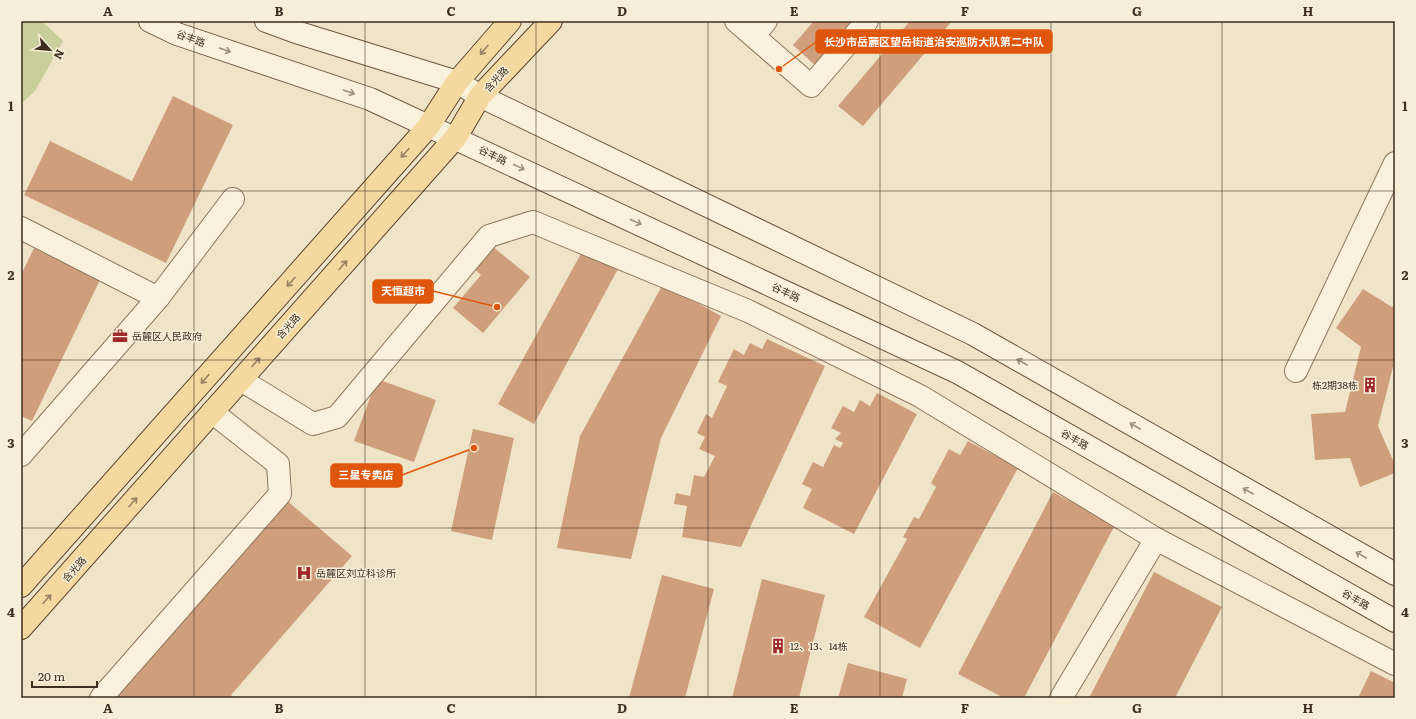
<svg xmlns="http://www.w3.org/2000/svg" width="1416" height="719" font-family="Literata,'Noto Sans SC',serif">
<rect width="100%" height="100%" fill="#f0e4c8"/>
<!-- green -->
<polygon fill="#c9cf9b" points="21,21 42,21 63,41 35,91 21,104"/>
<!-- building -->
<g fill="#cf9f7d">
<polygon points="814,21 855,21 816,66 793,45"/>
<polygon points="910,21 952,21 863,126 838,106"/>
<polygon points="173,96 233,125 166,263 24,195 50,141 132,181"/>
<polygon points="492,246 530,277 483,333 453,308 481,275 473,268"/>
<polygon points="34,248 100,280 32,421 21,416 21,275"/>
<polygon points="583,250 618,269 534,424 498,404"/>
<polygon points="663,284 721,316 661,438 631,559 557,548 580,436"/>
<polygon points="1363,289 1392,307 1395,305 1395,359 1378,426 1395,465 1395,473 1360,487 1350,458 1315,460 1311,414 1345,412 1361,347 1336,328"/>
<polygon points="767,339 825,366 741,547 682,537 687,506 674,504 676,493 690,496 694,475 704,477 715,456 699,449 705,437 697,433 706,414 712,418 727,386 718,382 734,349 744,355 750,343 762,349"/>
<polygon points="377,379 436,400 414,462 354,441"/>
<polygon points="877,393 917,414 854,534 803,508 812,489 802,484 813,462 823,467 834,445 840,448 843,443 835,439 841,433 831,428 843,406 854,412 860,400 870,406"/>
<polygon points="473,429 514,438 492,540 451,531"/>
<polygon points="968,441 1018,468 920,648 864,617 907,539 903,537 914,517 919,519 936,487 931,483 949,449 960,455"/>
<polygon points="1053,492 1115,525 1024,698 1004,698 958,674"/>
<polygon points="285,499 352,556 231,695 234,698 115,698"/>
<polygon points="1154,572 1222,607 1175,698 1089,698"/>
<polygon points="662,575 714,589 685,698 629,698"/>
<polygon points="762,579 825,595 799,698 732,698"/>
<polygon points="848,663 907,679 902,698 838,698"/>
<polygon points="1371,671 1395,683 1395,698 1358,698"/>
</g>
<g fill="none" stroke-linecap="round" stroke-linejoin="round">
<!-- street casing -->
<g stroke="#8d765c" stroke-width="24">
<g id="street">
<polyline points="736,21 811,86 867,21"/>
<polyline points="754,35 766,21"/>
<polyline points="21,228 158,298 233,199"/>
<polyline points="1296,371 1395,163"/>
<polyline points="241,380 313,424 337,417 489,236 533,222 748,311 920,396 1156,539"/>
<polyline points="21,455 158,298"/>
<polyline points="101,698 280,494 278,464 212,412"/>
<polyline points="1061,698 1156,539 1395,664"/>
</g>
</g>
<!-- secondary casing -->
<g stroke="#6f573f" stroke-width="24">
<g id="secondary">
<polyline points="150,21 177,34 370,99 957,372 1395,621"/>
<polyline points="266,21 296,32 457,82 480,96 973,334 1395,574"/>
</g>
</g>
<!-- primary casing -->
<g stroke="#5b4430" stroke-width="24">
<g id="primary">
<polyline points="21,586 428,127 457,82 510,21"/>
<polyline points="21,628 456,137 480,96 551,21"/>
</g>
</g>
<!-- street -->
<use href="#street" stroke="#faf1dc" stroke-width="22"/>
<!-- secondary -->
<use href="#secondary" stroke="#faf1dc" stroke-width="22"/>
<!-- primary -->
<use href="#primary" stroke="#f3d9a0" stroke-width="22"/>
</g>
<!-- one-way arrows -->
<defs><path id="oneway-shaft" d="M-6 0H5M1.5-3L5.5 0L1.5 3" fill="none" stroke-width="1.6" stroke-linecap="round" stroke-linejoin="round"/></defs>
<g stroke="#9c907e">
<use href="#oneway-shaft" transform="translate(225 50) rotate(19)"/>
<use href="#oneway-shaft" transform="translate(349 92) rotate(19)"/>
<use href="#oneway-shaft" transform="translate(519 167) rotate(25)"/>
<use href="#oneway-shaft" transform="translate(636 222) rotate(25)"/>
<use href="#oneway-shaft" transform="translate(1022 362) rotate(-150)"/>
<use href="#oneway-shaft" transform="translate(1135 426) rotate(-150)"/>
<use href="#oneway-shaft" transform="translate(1248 491) rotate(-150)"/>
<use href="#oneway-shaft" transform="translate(1361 555) rotate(-150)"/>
</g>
<g stroke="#988460">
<use href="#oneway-shaft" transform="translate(484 50) rotate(131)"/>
<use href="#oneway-shaft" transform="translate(405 153) rotate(132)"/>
<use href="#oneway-shaft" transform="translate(343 265) rotate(-48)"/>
<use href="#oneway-shaft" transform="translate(291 282) rotate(132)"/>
<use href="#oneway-shaft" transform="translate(256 362) rotate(-48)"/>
<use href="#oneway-shaft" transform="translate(205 379) rotate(132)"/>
<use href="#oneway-shaft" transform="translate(133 502) rotate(-48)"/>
<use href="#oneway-shaft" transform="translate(47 599) rotate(-48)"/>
</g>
<!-- grid -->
<path fill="none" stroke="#3d2e20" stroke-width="1" stroke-opacity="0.55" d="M194,21v677M365,21v677M536,21v677M708,21v677M880,21v677M1051,21v677M1222,21v677M21,191h1374M21,360h1374M21,528h1374"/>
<!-- icons -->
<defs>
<g id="office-bare" transform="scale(1.2)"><path d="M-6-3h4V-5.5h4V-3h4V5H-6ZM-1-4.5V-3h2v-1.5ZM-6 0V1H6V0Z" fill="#9e2a2b" stroke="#f7eed8" stroke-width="2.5" paint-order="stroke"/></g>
<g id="building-bare" transform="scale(1.2)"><path d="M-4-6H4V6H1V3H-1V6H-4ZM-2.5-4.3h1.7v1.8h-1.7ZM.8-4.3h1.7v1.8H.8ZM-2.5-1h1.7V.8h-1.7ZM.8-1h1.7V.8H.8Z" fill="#9e2a2b" stroke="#f7eed8" stroke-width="2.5" paint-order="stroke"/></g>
<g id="hospital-bare" transform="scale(1.2)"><path d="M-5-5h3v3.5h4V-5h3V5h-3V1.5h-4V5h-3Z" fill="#9e2a2b" stroke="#f7eed8" stroke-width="2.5" paint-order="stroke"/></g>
</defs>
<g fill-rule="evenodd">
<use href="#office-bare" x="120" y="336"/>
<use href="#building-bare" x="1370" y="385"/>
<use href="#hospital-bare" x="304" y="573"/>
<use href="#building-bare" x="778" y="646"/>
</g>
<g text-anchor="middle" stroke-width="3" stroke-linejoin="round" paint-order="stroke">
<!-- street labels -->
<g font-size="10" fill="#3d2e20" stroke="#f7eed8">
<text transform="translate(191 38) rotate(20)" y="4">谷丰路</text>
<text transform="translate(496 79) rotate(-47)" y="4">含光路</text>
<text transform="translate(493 155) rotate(25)" y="4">谷丰路</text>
<text transform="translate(786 292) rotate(25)" y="4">谷丰路</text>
<text transform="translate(288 326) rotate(-48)" y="4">含光路</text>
<text transform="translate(1075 439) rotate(30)" y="4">谷丰路</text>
<text transform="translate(74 569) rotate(-48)" y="4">含光路</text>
<text transform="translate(1356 599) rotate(30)" y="4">谷丰路</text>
</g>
<!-- poi labels -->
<g font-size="10" fill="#3d2e20" stroke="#f7eed8" text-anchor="start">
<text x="132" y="340">岳麓区人民政府</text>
<text x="1358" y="389" text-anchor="end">栋2期38栋</text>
<text x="316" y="577">岳麓区刘立科诊所</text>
<text x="790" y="650">12、13、14栋</text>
</g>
</g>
<!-- callouts -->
<path fill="none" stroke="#df570d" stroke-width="1.5" d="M779 69L816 42M497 307L433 291M474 448L402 475"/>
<g fill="#df570d" stroke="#f7eed8" stroke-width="1.5">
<circle cx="779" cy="69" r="4"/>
<circle cx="497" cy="307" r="4"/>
<circle cx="474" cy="448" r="4"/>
</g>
<g fill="#df570d" stroke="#df570d" stroke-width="1.5">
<rect x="816" y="30" width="236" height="23" rx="4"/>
<rect x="373" y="280" width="60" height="23" rx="4"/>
<rect x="331" y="464" width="71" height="23" rx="4"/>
</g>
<g font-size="11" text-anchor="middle" font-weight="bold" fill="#fff">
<text x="934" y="46">长沙市岳麓区望岳街道治安巡防大队第二中队</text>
<text x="403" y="295">天恒超市</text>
<text x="366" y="479">三星专卖店</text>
</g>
<!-- border -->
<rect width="1416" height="719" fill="none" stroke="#f7eed8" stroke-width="44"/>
<!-- north arrow -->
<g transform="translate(50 50) rotate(117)" stroke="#f7eed8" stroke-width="3" paint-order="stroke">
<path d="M0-3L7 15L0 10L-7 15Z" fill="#3d2e20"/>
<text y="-6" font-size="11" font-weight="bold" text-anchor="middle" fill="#3d2e20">N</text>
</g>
<!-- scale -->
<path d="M32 681v6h65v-6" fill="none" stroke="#3d2e20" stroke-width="2"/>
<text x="38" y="681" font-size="12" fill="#3d2e20" stroke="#f7eed8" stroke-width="3" paint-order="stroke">20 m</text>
<rect x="22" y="22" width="1372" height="675" fill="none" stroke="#3d2e20" stroke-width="1.5"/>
<g font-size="13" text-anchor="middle" font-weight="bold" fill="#3d2e20">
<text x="108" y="16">A</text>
<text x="279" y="16">B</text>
<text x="451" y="16">C</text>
<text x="622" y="16">D</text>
<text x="794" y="16">E</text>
<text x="965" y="16">F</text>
<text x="1137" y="16">G</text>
<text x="1308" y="16">H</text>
<text x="11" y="111">1</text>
<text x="1405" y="111">1</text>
<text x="11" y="280">2</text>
<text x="1405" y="280">2</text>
<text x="11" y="448">3</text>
<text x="1405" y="448">3</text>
<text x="11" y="617">4</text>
<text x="1405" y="617">4</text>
<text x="108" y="713">A</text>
<text x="279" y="713">B</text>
<text x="451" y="713">C</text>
<text x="622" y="713">D</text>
<text x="794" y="713">E</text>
<text x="965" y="713">F</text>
<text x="1137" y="713">G</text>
<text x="1308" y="713">H</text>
</g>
</svg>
